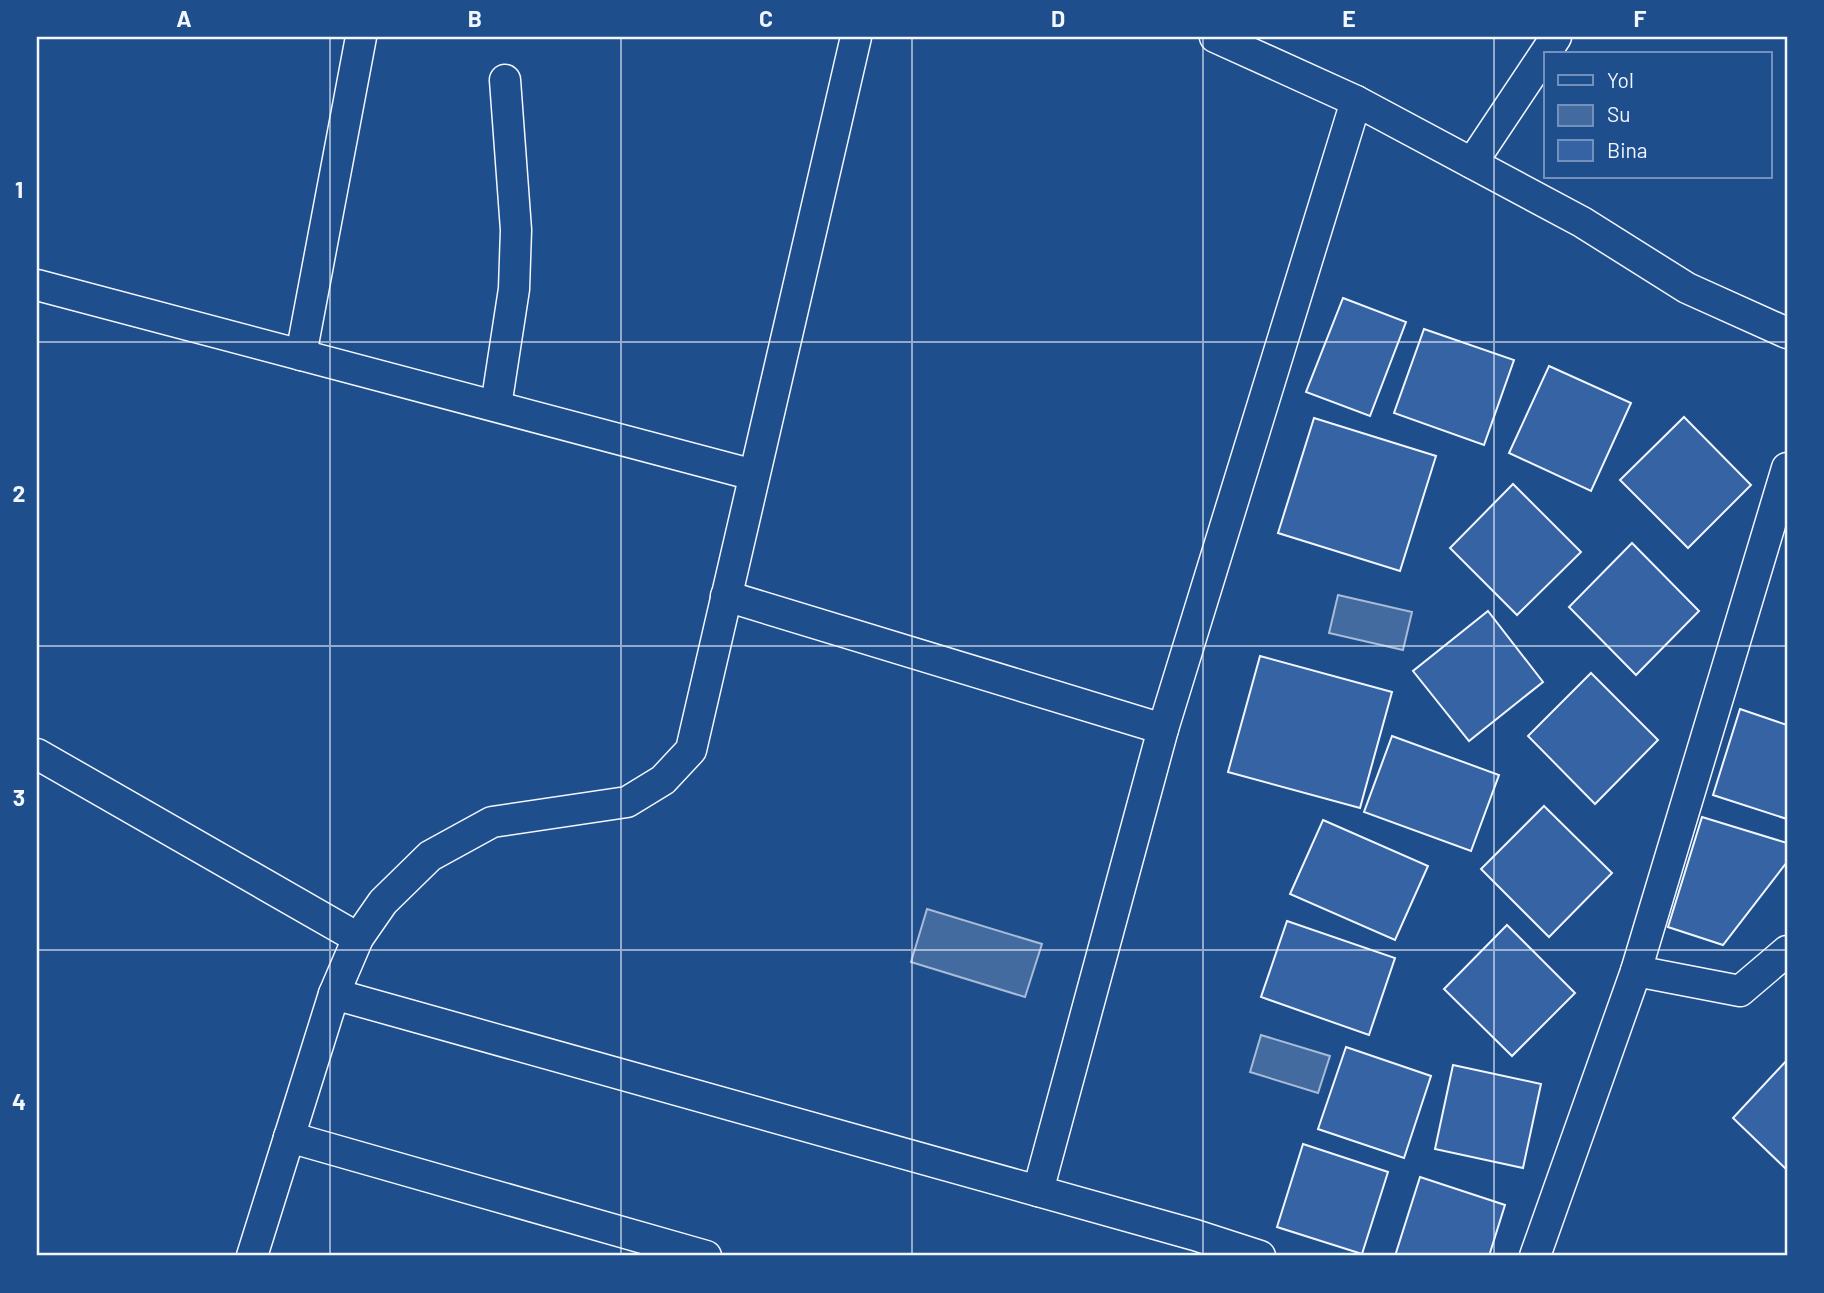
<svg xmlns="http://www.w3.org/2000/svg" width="1824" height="1293" font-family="Barlow,sans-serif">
<rect width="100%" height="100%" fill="#1f4e8c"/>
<!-- water -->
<g fill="#446ba0" stroke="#a8bbd7" stroke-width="2">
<polygon points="1338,595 1412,612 1403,650 1329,633"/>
<polygon points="927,909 1042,944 1025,997 911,962"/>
<polygon points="1261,1035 1330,1056 1318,1093 1250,1072"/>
</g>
<!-- building -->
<g fill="#3563a3" stroke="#f2f6ff" stroke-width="2">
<polygon points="1343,298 1406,322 1370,416 1306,392"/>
<polygon points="1424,329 1514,360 1484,445 1394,413"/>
<polygon points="1549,366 1631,403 1591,491 1509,453"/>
<polygon points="1684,417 1751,485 1688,548 1620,480"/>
<polygon points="1314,418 1436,456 1400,571 1278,533"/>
<polygon points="1513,484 1581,552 1517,615 1450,548"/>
<polygon points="1632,543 1699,611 1636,675 1569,607"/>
<polygon points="1488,611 1543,682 1469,741 1413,671"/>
<polygon points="1260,656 1392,692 1360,808 1228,772"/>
<polygon points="1591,673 1658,740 1595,804 1528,736"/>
<polygon points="1740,709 1787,725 1787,819 1713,795"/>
<polygon points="1392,736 1499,775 1471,851 1364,812"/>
<polygon points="1544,806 1612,873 1549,937 1481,869"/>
<polygon points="1702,817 1787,843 1787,862 1723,945 1668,927"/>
<polygon points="1323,820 1428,866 1395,940 1290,894"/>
<polygon points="1287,921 1395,958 1369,1035 1261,997"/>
<polygon points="1507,925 1575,993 1512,1056 1444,989"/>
<polygon points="1346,1047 1431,1076 1404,1158 1318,1129"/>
<polygon points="1787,1060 1787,1170 1733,1118"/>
<polygon points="1453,1065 1541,1084 1523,1168 1435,1149"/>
<polygon points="1303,1144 1388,1172 1362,1254 1277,1227"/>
<polygon points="1420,1177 1505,1205 1489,1256 1395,1256"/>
</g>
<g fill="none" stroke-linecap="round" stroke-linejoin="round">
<!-- minor casing -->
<g stroke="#f2f6ff" stroke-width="33">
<g id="minor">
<polyline points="1215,37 1356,101 1582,222 1687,288 1787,333"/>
<polyline points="1472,163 1556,37"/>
<polyline points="37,285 754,475"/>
<polyline points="301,355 361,37"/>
<polyline points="496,406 514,289 516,230 505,80"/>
<polyline points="726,596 1163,729"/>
<polyline points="37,754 358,938"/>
<polyline points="1636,971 1787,468"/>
<polyline points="334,994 1195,1235 1260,1256"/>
<polyline points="289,1137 706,1256"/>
<polyline points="1038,1191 1163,729 1356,101"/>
<polyline points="252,1256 334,994 358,938 383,902 430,856 492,822 627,802 663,780 691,750 856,37"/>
<polyline points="1535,1256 1636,971 1740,991 1787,951"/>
</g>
</g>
<!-- minor -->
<use href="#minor" stroke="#1f4e8c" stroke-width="30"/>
</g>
<!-- grid -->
<path fill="none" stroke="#f2f6ff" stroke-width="2" stroke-opacity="0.55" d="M330,37v1219M621,37v1219M912,37v1219M1203,37v1219M1494,37v1219M37,342h1750M37,646h1750M37,950h1750"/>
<!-- border -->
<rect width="1824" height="1293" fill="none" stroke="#1f4e8c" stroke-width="77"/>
<!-- legend -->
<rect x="1544" y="52" width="228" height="126" fill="#1f4e8c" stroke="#7391ba" stroke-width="2"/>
<rect x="1558" y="75" width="35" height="10" fill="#1f4e8c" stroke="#7391ba" stroke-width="2"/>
<text x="1607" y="88" font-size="21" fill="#f2f6ff">Yol</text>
<rect x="1558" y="105" width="35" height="21" fill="#446ba0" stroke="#7391ba" stroke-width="2"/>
<text x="1607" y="122" font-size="21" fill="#f2f6ff">Su</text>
<rect x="1558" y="140" width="35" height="21" fill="#3563a3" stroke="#7391ba" stroke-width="2"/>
<text x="1607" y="158" font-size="21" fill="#f2f6ff">Bina</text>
<rect x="38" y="38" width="1748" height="1216" fill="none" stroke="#f2f6ff" stroke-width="2.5"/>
<g font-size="23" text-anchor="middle" font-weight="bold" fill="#f2f6ff">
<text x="184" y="27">A</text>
<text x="475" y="27">B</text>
<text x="766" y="27">C</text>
<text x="1058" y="27">D</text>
<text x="1349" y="27">E</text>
<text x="1640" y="27">F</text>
<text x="19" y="198">1</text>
<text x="19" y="502">2</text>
<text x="19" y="806">3</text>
<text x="19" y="1110">4</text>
</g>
</svg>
